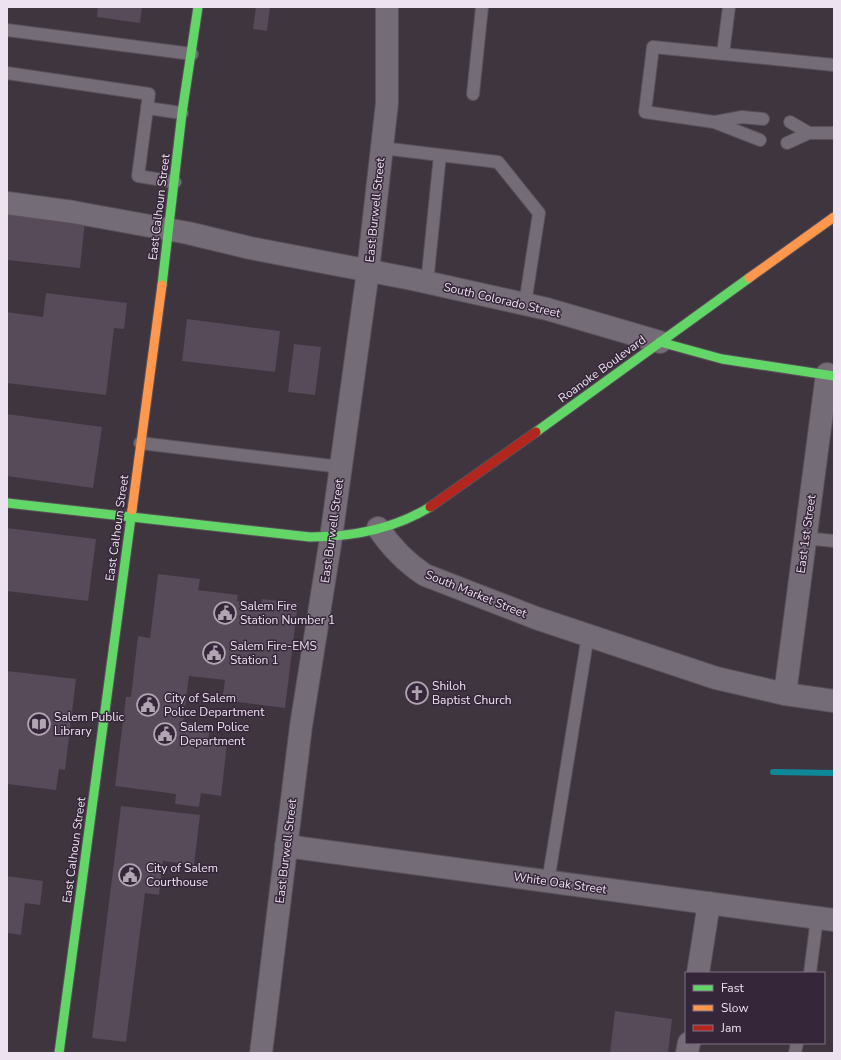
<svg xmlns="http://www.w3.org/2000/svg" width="841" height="1060" font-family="'Nunito Sans',sans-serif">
<rect width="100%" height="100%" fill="#3e353f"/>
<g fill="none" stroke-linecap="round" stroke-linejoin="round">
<!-- stream -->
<polyline stroke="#0e8898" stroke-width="6" points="773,772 834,773"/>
</g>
<!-- building -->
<g fill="#574a59">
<polygon points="98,7 142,7 140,23 97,17"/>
<polygon points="256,7 270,7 267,31 253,29"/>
<polygon points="7,211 85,221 80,268 7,260"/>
<polygon points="46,293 127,303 124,329 114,328 106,395 7,383 7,312 43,317"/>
<polygon points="187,319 280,331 275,372 182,361"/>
<polygon points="294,344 321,347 315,395 288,392"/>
<polygon points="7,414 102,427 93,488 7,476"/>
<polygon points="7,528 96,539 88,601 7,591"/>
<polygon points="158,574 200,579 198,590 238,595 237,601 261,604 262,599 298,603 285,708 222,700 225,680 189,676 183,722 210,726 208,742 227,744 221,796 201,793 199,807 175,804 176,794 115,786 126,697 131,697 138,636 150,638"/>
<polygon points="7,671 76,679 65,770 59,769 56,790 7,784"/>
<polygon points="121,806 200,815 194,865 163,861 159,895 145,893 126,1042 92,1038"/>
<polygon points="7,876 43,881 40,905 25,903 21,935 7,933"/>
<polygon points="615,1011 672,1019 668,1053 610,1053"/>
</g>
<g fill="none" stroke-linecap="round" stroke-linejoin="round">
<!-- lane casing -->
<g stroke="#59515a" stroke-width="14">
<g id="lane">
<polyline points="7,30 192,54"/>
<polyline points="723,54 729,7"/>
<polyline points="7,73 149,94 138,176 175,182"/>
<polyline points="473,94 482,7"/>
<polyline points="147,108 182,113"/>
<polyline points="715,122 742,117 763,119"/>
<polyline points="790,122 809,133"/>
<polyline points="760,140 714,122 645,112 653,47 834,65"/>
<polyline points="787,143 809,133 834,133"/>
<polyline points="382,148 440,155"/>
<polyline points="427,283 440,155 498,162 539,213 525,304"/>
<polyline points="140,443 341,467"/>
<polyline points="805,538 834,541"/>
<polyline points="548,882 588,635"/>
<polyline points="810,973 817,918"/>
<polyline points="795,1053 797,1043"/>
</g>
</g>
<!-- street casing -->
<g stroke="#59515a" stroke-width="24">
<g id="street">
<polyline points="7,203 73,212 188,233 250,248 412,279 547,309 660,342"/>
<path d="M378,528c13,19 27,34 47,47l111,43 180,60 69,16 49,7"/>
<polyline points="785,694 827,374"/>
<polyline points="286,846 834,920"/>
<polyline points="698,973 709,903"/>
<polyline points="261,1053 301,726 331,538 368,271 387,103 387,7"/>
<polyline points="687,1053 689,1043"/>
</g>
</g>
<!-- fast casing -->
<g stroke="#59515a" stroke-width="11">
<g id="fast">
<polyline points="162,285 182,113 198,7"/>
<polyline points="660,342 722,359 834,376"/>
<polyline points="536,432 749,278"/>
<path d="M7,503l303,34c41,0 84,-8 120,-30"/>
<polyline points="59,1053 132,510"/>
</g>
</g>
<!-- slow casing -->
<g stroke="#59515a" stroke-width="11">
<g id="slow">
<polyline points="749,278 834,217"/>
<polyline points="132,510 162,285"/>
</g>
</g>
<!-- jam casing -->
<g stroke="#59515a" stroke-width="11">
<polyline id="jam" points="430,507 536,432"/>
</g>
<!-- lane -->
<use href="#lane" stroke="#746c76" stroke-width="12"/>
<!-- street -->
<use href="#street" stroke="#746c76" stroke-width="22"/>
<!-- fast -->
<use href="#fast" stroke="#63d668" stroke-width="9"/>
<!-- slow -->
<use href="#slow" stroke="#ff974d" stroke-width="9"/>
<!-- jam -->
<use href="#jam" stroke="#b3261e" stroke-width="9"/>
</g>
<!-- icons -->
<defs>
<g id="civic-ring" transform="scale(1.15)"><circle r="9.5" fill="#36263a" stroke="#b0a5b1" stroke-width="1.5"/><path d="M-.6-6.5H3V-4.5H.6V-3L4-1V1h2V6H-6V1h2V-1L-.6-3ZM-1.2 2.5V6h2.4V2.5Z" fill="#b0a5b1"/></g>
<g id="church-ring" transform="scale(1.15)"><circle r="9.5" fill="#36263a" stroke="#b0a5b1" stroke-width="1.5"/><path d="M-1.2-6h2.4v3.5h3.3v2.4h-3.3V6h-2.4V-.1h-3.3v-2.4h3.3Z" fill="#b0a5b1"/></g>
<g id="library-ring" transform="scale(1.15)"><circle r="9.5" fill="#36263a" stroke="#b0a5b1" stroke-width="1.5"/><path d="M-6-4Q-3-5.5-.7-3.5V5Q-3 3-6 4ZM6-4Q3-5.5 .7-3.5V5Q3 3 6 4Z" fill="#b0a5b1"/></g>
</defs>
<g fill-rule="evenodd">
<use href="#civic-ring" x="225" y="613"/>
<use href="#civic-ring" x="214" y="653"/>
<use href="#church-ring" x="417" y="693"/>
<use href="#civic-ring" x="148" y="705"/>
<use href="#library-ring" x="39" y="724"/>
<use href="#civic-ring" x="165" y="734"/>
<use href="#civic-ring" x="130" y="875"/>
</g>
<g text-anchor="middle" stroke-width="3" stroke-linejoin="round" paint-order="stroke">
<!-- street labels -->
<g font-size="12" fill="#ede2ef" stroke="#36263a">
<text transform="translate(159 207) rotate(-83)" y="4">East Calhoun Street</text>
<text transform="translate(375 210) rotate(-84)" y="4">East Burwell Street</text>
<text transform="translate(502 300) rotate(13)" y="4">South Colorado Street</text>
<text transform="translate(602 369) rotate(-36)" y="4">Roanoke Boulevard</text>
<text transform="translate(117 528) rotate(-82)" y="4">East Calhoun Street</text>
<text transform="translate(332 531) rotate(-82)" y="4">East Burwell Street</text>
<text transform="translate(806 534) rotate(-82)" y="4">East 1st Street</text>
<text transform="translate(476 594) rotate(22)" y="4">South Market Street</text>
<text transform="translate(74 850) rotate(-82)" y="4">East Calhoun Street</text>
<text transform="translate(286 851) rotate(-83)" y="4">East Burwell Street</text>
<text transform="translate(560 883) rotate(8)" y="4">White Oak Street</text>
</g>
<!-- poi labels -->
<g font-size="12" fill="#ede2ef" stroke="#36263a" text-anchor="start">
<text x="240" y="610">Salem Fire<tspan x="240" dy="14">Station Number 1</tspan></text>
<text x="230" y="650">Salem Fire-EMS<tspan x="230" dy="14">Station 1</tspan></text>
<text x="432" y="690">Shiloh<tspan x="432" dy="14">Baptist Church</tspan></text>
<text x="164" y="702">City of Salem<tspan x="164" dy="14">Police Department</tspan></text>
<text x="54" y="721">Salem Public<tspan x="54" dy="14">Library</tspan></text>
<text x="180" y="731">Salem Police<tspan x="180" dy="14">Department</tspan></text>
<text x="146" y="872">City of Salem<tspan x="146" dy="14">Courthouse</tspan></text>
</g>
</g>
<!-- border -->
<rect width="841" height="1060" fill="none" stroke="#ede2ef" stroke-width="16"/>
<!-- legend -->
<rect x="685" y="972" width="140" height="72" fill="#36263a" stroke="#7f7182"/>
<rect x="693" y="985" width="20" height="6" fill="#63d668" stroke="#7f7182"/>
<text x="721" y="992" font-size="12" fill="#ede2ef">Fast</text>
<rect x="693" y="1005" width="20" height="6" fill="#ff974d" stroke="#7f7182"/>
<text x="721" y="1012" font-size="12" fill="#ede2ef">Slow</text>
<rect x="693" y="1025" width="20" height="6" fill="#b3261e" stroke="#7f7182"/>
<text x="721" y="1032" font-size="12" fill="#ede2ef">Jam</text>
</svg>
